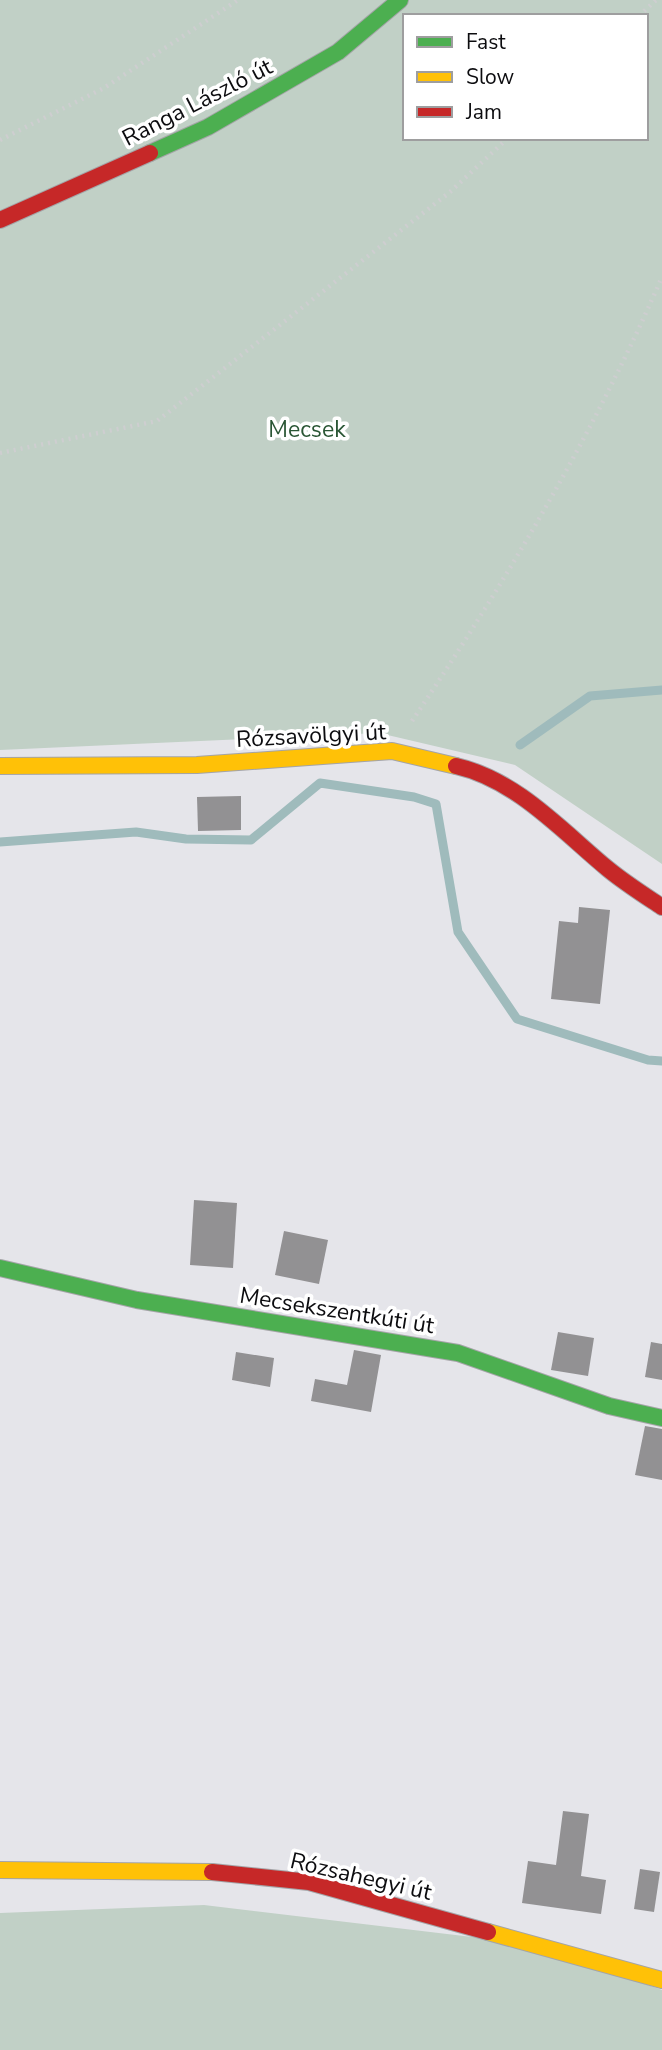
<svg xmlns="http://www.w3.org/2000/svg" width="662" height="2050" font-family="'Nunito Sans',sans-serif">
<rect width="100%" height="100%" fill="#e5e5ea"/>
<!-- forest -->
<g fill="#c1d0c6" fill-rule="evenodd">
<path d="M0,0h662v864l-147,-99 -136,-32 -379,17zM405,16h241v122h-241z"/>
<polygon points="204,1905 531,1944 662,1990 662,2050 0,2050 0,1913"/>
</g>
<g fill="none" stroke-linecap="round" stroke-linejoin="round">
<!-- stream -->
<g stroke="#9fbbbc" stroke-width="9">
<polyline points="520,745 590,696 662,690"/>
<polyline points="0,842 136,832 186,839 251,840 320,783 414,797 436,804 458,932 517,1019 648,1060 662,1061"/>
</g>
</g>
<!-- building -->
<g fill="#929193">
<polygon points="241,796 241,830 198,831 197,797"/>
<polygon points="579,907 610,910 600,1004 551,999 559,921 578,923"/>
<polygon points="194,1200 237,1203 233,1268 190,1265"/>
<polygon points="284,1231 328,1240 319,1284 275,1275"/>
<polygon points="558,1332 594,1338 588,1376 551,1370"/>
<polygon points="651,1342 662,1344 662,1380 645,1377"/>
<polygon points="354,1350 381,1355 371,1412 311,1401 315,1379 347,1385"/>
<polygon points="236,1352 274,1358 270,1387 232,1380"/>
<polygon points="645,1426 662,1429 662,1480 635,1475"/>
<polygon points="563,1811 589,1814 581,1876 606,1880 601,1914 522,1903 528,1861 556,1865"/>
<polygon points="640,1869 660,1872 654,1912 634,1909"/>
</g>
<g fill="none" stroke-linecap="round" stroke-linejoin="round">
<!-- fast casing -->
<g stroke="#a4a4a7" stroke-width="18">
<g id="fast">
<polyline points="150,153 208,127 338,52 400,0"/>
<polyline points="0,1268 137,1300 458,1353 609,1406 662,1418"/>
</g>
</g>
<!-- slow casing -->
<g stroke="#a4a4a7" stroke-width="18">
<g id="slow">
<polyline points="0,766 197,765 392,751 456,766"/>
<polyline points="0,1870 212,1872"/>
<polyline points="488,1932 662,1980"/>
</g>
</g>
<!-- jam casing -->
<g stroke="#a4a4a7" stroke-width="18">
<g id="jam">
<polyline points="0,220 150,153"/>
<path d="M456,766c61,14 106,65 152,103 17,14 36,26 54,38"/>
<polyline points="212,1872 309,1882 488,1932"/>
</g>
</g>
<!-- path -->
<g stroke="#ceced0" stroke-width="4.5" stroke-dasharray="2 5" stroke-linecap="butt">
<polyline points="639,16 656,0"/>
<polyline points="0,140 104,88 238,0"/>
<polyline points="0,453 157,421 450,192 508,138"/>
<path d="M412,721c95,-141 182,-288 250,-444"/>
</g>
<!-- fast -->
<use href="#fast" stroke="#4caf50" stroke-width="16"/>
<!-- slow -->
<use href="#slow" stroke="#ffc107" stroke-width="16"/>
<!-- jam -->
<use href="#jam" stroke="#c62828" stroke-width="16"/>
</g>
<g text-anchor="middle" stroke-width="7" stroke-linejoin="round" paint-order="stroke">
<!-- street labels -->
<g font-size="23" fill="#0c0c0f" stroke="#fff">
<text transform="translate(197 102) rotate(-27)" y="8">Ranga László út</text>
<text transform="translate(311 735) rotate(-3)" y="8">Rózsavölgyi út</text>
<text transform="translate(337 1310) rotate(9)" y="8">Mecsekszentkúti út</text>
<text transform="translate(361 1876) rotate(13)" y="8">Rózsahegyi út</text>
</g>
<!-- park labels -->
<g font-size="23" fill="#2a5635" stroke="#fff">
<text x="307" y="437">Mecsek</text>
</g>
</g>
<!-- legend -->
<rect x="403" y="14" width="245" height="126" fill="#ffffff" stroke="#9e9e9f" stroke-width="2"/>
<rect x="417" y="37" width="35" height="10" fill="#4caf50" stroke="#9e9e9f" stroke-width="2"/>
<text x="466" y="49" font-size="21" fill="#0c0c0f">Fast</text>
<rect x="417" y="72" width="35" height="10" fill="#ffc107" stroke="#9e9e9f" stroke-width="2"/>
<text x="466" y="84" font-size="21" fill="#0c0c0f">Slow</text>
<rect x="417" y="107" width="35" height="10" fill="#c62828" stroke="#9e9e9f" stroke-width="2"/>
<text x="466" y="119" font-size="21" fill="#0c0c0f">Jam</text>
</svg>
